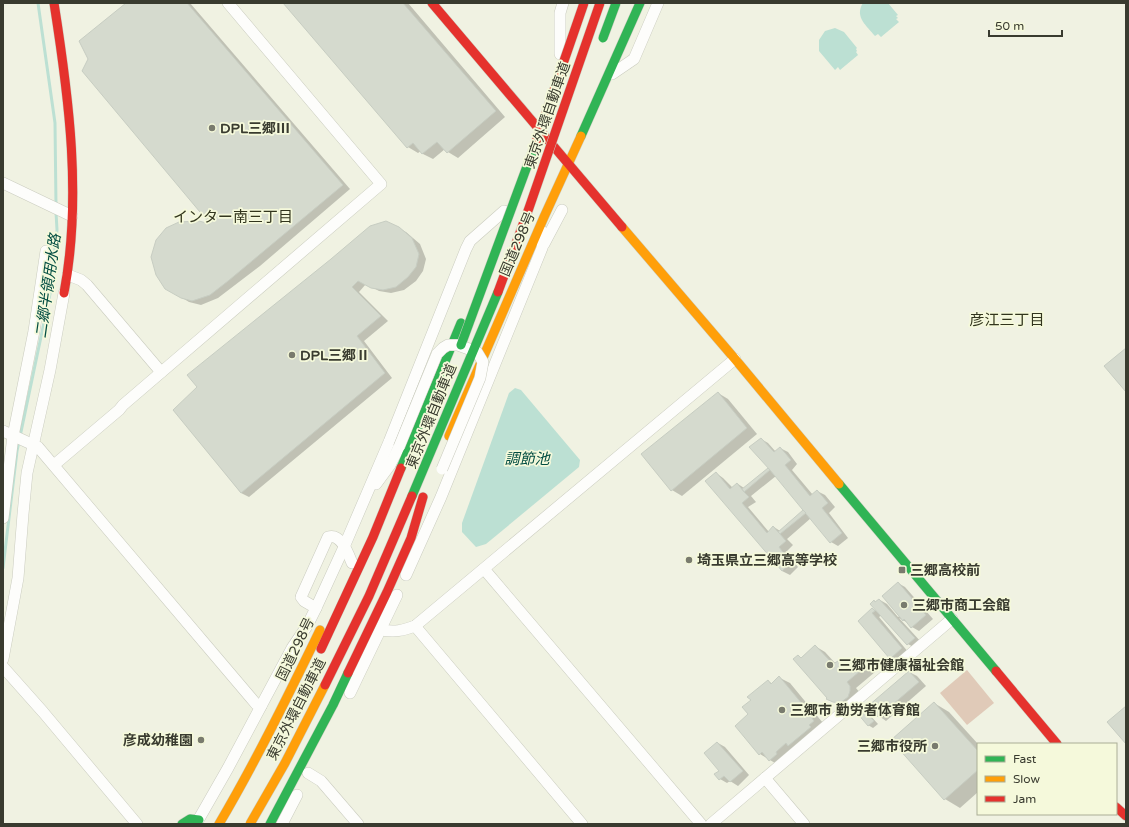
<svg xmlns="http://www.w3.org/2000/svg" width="1129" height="827" font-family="'Varela Round','Noto Sans JP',sans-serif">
<rect width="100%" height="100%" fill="#f0f2e2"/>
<!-- forest -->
<polygon fill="#e0cab8" points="967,670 994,703 967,725 940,693"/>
<!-- water -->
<g fill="#bce0d3">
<path d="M863,3h25l10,12 -2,1 2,2 -2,1 3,3 -18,15 -3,-3 -3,2c-8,-10 -21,-19 -12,-33z"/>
<polygon points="835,28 844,32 857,48 856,49 857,51 856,52 858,55 840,70 838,67 835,70 819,51 819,40 825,31"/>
<polygon points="515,388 521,390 580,460 579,467 486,544 476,547 462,532 462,523 509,393"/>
</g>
<!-- shadow -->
<g fill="#0003" fill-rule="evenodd">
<polygon points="127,3 190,3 350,189 260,266 218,298 201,305 189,302 166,288 213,226"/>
<polygon points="284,3 408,3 505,117 458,158 448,152 445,149 433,159 423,154 421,151 418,153 408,147"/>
<polygon points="398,228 406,232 420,244 426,259 423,271 416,281 404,290 391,293 379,291 366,284 359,292 388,321 364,341 392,378 249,497 241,493 174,410"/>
<polygon points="718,393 728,399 757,434 682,496 672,490"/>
<path d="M761,439l7,4 8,9 4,-4 8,4 9,12 -5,6 21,25 4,-4 8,4 10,12 -6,6 19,25 -10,8 -7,-4 -20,-24 -24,21 6,6 -7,7 12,15 -8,8 -8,-4 -66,-98 7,5 10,10 5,-4 6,4 25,-20zM776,476l29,34 -25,21 -6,-4 -5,5 -21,-25 8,-5 -5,-6z"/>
<polygon points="898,583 905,587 933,619 919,631 912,627 908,623 899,618 922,643 915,648 908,644 882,615 879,617 909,653 898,662 891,658 859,621 873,609 880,613 876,603 880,600 887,604 898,617 900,616"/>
<polygon points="815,646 825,652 836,664 860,665 863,663 873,668 875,672 856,688 860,693 847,708 828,699 802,659"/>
<polygon points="909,672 917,676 926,686 886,721 879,716 870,706"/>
<polygon points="780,678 790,683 823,723 780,766 760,754 750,714 752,700 768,681 773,684"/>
<polygon points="934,703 949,712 978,744 978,792 960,808 945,799 892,740"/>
<polygon points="864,710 868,713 878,724 873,728 868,725"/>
<polygon points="718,743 725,747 749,775 738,786 730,781 727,783 720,779"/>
</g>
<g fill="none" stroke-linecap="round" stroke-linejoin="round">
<!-- stream -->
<g stroke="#bce0d3" stroke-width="3">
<polyline points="38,3 55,123 56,206"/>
<polyline points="3,568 17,451 50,294 57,230 56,212"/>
</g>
</g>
<!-- building -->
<g fill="#d5dace" stroke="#c7cdc2">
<polygon points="126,3 187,3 343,185 228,281 210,295 192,301 181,298 165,289 156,275 151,257 156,240 166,228 179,222 199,221 210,224 82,71 88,59 79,41"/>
<polygon points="283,3 403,3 496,111 447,153 437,142 422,154 413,143 407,148"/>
<polygon points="386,221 399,227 412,238 419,254 416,267 408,277 396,287 383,290 371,288 358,281 352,287 381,316 357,336 385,373 241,493 173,410 197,387 187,375 331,259 370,226"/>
<polygon points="1126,348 1126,392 1104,366"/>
<polygon points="718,392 747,428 671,491 641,454"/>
<polygon points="761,438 774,452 780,447 791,460 785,465 810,496 817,490 828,503 822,508 842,533 830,543 770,470 749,447"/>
<polygon points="768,468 770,470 744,492 742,489"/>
<polygon points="716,472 730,489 737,483 744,492 749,497 742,503 767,533 773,526 786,541 779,547 791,563 782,571 705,481"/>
<polygon points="803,510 806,513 780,534 778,532"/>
<polygon points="898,582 926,615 911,628 904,619 903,621 882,596"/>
<polygon points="879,599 915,638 907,645 870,604 874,600 875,602"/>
<polygon points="872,608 875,611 872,613 902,648 890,659 858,621"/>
<polygon points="815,645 833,664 838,661 848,659 860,663 863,661 866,666 847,682 850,686 850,691 848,697 840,703 833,702 826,699 827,698 793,659 798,655 801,658"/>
<polygon points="909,671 919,682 878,717 868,706"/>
<polygon points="779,676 813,717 812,718 814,721 809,725 811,727 788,746 786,743 776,752 777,754 769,761 762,752 759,755 735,726 748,714 742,707 751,700 747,697 768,680 771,684"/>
<polygon points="934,702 978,751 978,770 944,800 891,740"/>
<polygon points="1126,706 1126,744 1107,722"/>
<polygon points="864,709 874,721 868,726 858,714"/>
<polygon points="717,742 743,771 730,782 724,776 719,780 714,774 719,771 704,753"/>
</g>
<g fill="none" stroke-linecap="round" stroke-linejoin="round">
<!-- street casing -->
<g stroke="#caccbf" stroke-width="12">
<g id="street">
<polyline points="560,54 560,13 563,3"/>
<polyline points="612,74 634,59 658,3"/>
<polyline points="3,183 72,216"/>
<polyline points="544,244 562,210"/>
<polyline points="68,275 81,280 87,285 161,372"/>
<polyline points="3,431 38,447 251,698 256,704 261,706"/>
<polyline points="54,465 119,410 123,405 381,184 228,3"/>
<polyline points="376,484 390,465 399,447"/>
<polyline points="3,518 13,436 34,331 46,251"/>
<polyline points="484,569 701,824"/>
<polyline points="406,575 441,497 542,248 543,232"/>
<path d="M316,608l-12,-7 -3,-4 27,-60c13,-4 20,16 24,26"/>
<polyline points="415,626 582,824"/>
<path d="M381,630c14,2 21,1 34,-4l320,-267"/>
<polyline points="3,659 18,578 23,514 27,473 50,370 64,293"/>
<polyline points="3,667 43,712 137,824"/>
<polyline points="350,693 397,595"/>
<polyline points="308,773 321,781 358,824"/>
<polyline points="765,778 804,824"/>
<polyline points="196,824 228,768 292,648 307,626 316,608 344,547 389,442 466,249 470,241 504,211"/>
<polyline points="282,824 297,795"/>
<polyline points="711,824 952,619"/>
</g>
</g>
<!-- fast casing -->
<g stroke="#caccbf" stroke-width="10">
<g id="fast">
<polyline points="581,136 640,3"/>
<polyline points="401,468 461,323"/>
<polyline points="839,484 996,671"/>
<polyline points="182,824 190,819 199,820"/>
<polyline points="270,824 333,705 348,673"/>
</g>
</g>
<!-- slow casing -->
<g stroke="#caccbf" stroke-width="10">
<g id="slow">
<polyline points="622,227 735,359 839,484"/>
<polyline points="449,436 544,217 581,136"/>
<path d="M219,824c37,-63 69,-128 101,-194"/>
</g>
</g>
<!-- jam casing -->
<g stroke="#caccbf" stroke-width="10">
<g id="jam">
<path d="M54,3c15,95 28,195 10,290"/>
<polyline points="432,3 622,227"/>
<polyline points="321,649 373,537 401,468"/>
<polyline points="996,671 1057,744"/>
<polyline points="348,673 387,592 411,538 423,497"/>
<polyline points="1116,807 1126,816"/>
</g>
</g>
<!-- street -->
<use href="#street" stroke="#fdfdfb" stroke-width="11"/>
<!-- fast -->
<use href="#fast" stroke="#30b455" stroke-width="9"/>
<!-- slow -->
<use href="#slow" stroke="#ff9f0a" stroke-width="9"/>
<!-- jam -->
<use href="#jam" stroke="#e5322d" stroke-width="9"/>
<!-- street-bridge casing -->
<g stroke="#caccbf" stroke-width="12" stroke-linecap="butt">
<polyline id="street-bridge" points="399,447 437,354 443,348 448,345 458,345 477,352 483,362 480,378 442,469"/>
</g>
<!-- fast-bridge casing -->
<g stroke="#caccbf" stroke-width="10" stroke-linecap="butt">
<g id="fast-bridge">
<polyline points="603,38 616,3"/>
<polyline points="461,345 536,142"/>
<polyline points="412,496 498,292"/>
</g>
</g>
<!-- slow-bridge casing -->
<g stroke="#caccbf" stroke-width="10" stroke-linecap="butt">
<polyline id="slow-bridge" points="250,824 285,763 325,685"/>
</g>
<!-- jam-bridge casing -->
<g stroke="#caccbf" stroke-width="10" stroke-linecap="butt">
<g id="jam-bridge">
<polyline points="536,142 584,3"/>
<polyline points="498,292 529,208 600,3"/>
<polyline points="325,685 369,596 412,496"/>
</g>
</g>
<!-- street-bridge -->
<use href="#street-bridge" stroke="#fdfdfb" stroke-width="11"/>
<!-- fast-bridge -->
<use href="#fast-bridge" stroke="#30b455" stroke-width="9"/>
<!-- slow-bridge -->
<use href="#slow-bridge" stroke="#ff9f0a" stroke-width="9"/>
<!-- jam-bridge -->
<use href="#jam-bridge" stroke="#e5322d" stroke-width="9"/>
</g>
<!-- markers -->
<g fill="#797b6e" stroke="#f5f9db" stroke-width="1.5">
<circle cx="212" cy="128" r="4"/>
<circle cx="292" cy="355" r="4"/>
<circle cx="689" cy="560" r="4"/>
<rect x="898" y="566" width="8" height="8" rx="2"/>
<circle cx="904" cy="605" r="4"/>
<circle cx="830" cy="665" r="4"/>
<circle cx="782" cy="710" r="4"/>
<circle cx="201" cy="740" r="4"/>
<circle cx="935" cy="746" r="4"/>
</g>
<g text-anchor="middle" stroke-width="3.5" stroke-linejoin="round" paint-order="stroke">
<!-- street labels -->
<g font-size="14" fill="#393b2f" stroke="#f5f9db">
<text transform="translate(547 115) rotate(-71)" y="5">東京外環自動車道</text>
<text transform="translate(517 244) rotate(-67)" y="5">国道298号</text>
<text transform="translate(431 416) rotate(-68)" y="5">東京外環自動車道</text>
<text transform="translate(295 649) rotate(-64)" y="5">国道298号</text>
<text transform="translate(296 709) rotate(-63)" y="5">東京外環自動車道</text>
</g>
<!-- poi labels -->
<g font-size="14" font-weight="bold" fill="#393b2f" stroke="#f5f9db" text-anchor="start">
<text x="220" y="133">DPL三郷Ⅲ</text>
<text x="300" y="360">DPL三郷Ⅱ</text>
<text x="697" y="565">埼玉県立三郷高等学校</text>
<text x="910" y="575">三郷高校前</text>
<text x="912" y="610">三郷市商工会館</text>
<text x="838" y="670">三郷市健康福祉会館</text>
<text x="790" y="715">三郷市 勤労者体育館</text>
<text x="193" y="745" text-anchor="end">彦成幼稚園</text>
<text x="927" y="751" text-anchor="end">三郷市役所</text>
</g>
<!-- neighbourhood labels -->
<g font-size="15" fill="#32351d" stroke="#f5f9db">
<text x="233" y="222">インター南三丁目</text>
<text x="1007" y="325">彦江三丁目</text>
</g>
<!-- water labels -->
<g font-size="15" font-style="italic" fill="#024d42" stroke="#f5f9db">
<text transform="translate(48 286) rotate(-82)" y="5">二郷半領用水路</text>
<text x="527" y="464">調節池</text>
</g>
</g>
<!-- border -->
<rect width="1129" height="827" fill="none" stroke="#393b2f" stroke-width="8"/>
<!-- legend -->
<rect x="977" y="743" width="140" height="72" fill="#f5f9db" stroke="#aaad96"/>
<rect x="985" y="756" width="20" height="6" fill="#30b455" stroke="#aaad96"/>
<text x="1013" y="763" font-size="12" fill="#393b2f">Fast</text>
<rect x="985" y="776" width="20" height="6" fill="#ff9f0a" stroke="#aaad96"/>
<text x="1013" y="783" font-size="12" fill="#393b2f">Slow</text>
<rect x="985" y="796" width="20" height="6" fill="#e5322d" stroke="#aaad96"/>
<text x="1013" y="803" font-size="12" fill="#393b2f">Jam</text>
<!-- scale -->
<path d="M989 30v6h73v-6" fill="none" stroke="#393b2f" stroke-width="2"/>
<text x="995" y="30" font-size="12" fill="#393b2f" stroke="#f5f9db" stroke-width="3" paint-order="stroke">50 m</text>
</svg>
